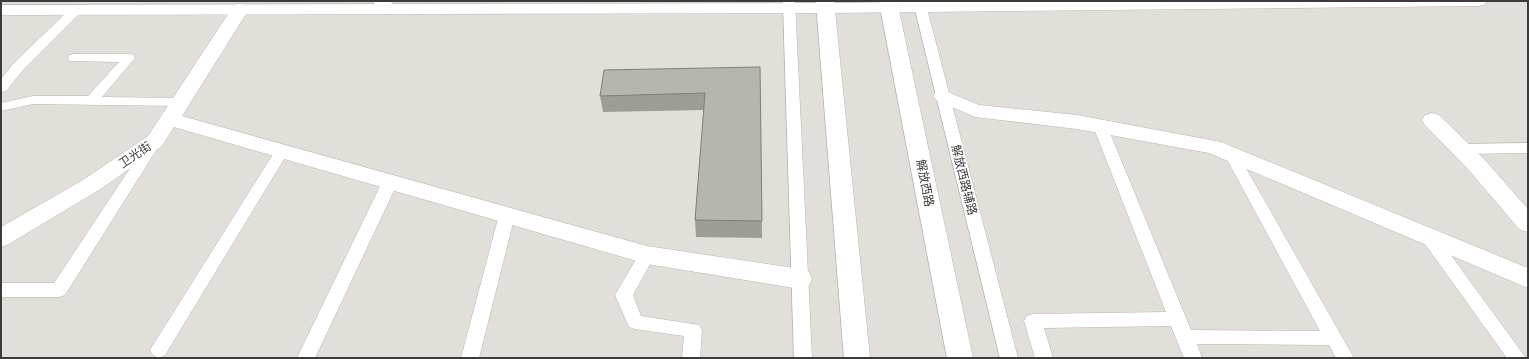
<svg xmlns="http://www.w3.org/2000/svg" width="1529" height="359" font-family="Karla,'Noto Sans SC',sans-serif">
<rect width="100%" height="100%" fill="#e2dfda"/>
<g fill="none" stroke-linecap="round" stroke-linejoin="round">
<!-- service casing -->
<g stroke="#b8b6b0" stroke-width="1">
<g id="service">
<polygon points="783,1 795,1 812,358 794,358"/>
<polygon points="913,1 925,1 1018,358 1000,358"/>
<polygon points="77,5 81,6 83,9 81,12 23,70 6,91 1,92 1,79 13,64 73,6"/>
<polygon points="74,54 129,54 134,55 135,58 102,97 180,98 185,99 187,102 185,105 180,106 33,104 1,111 1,103 33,96 88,96 119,62 69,61 68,58 69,55"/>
<polygon points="1100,121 1105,123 1107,126 1191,330 1320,331 1224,154 1226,151 1231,149 1236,151 1238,154 1354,358 1336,358 1329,345 1197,344 1202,358 1184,358 1171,326 1044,328 1053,358 1035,358 1024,321 1027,316 1033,314 1166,312 1093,126 1095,123"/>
<polygon points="155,136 160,138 162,141 65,295 59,297 1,297 1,283 54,283 150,138"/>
<polygon points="1528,143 1528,153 1461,154 1456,152 1454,149 1456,146 1461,144"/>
<polygon points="282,146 287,148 289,151 165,355 159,358 153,355 150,350 153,345 277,148"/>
<polygon points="390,177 395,178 398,182 315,358 297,358 382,182 385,178"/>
<polygon points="507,209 513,211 515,215 479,358 461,358 499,215 501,211"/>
<polygon points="1428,230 1434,232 1526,358 1507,358 1422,240 1420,236 1422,232"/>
<polygon points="647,249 653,251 655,255 633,295 641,316 699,325 702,330 700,358 682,358 684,336 635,329 629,327 615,295 641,251"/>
</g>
</g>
<!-- minor casing -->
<g stroke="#b8b6b0" stroke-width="1">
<g id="minor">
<polygon points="373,1 391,1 394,9 391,13 385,14 379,13"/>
<polygon points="240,4 246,5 249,9 182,116 647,246 800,269 809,272 812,279 809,286 800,289 647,264 174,127 162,146 99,190 9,244 1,247 1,227 83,180 148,136 234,5"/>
<polygon points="943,90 979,105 1077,115 1221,142 1528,268 1528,288 1209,153 1077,129 975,117 936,100 933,96 936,92"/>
<polygon points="1432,113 1439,115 1484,159 1528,209 1528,232 1520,230 1468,169 1425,125 1422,120 1425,115"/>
</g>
</g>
<!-- tertiary casing -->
<g stroke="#b8b6b0" stroke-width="1">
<polygon id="tertiary" points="991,1 1487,1 1484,5 1478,6 825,13 819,12 816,8 819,4 825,3"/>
</g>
<!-- secondary casing -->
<g stroke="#b8b6b0" stroke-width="1">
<polygon id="secondary" points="825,3 831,4 834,8 831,12 825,13 1,15 1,5"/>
</g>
<!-- trunk casing -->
<g stroke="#b8b6b0" stroke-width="1">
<g id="trunk">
<polygon points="816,1 834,1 870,358 844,358"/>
<polygon points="879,1 897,1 973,358 947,358"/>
</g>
</g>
<!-- service -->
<use href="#service" fill="#fff" fill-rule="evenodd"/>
<!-- minor -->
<use href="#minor" fill="#fff" fill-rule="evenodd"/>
<!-- tertiary -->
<use href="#tertiary" fill="#fff" fill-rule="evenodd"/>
<!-- secondary -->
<use href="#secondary" fill="#fff" fill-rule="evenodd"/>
<!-- trunk -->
<use href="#trunk" fill="#fff" fill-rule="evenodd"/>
</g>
<!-- wall -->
<polygon fill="#9d9d97" points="760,67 762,238 696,237 695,220 704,110 603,112 600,96"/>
<!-- building -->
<polygon fill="#b6b6b0" stroke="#7f7f7b" points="760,67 762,221 695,220 705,93 600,96 604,70"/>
<g text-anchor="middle" stroke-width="3" stroke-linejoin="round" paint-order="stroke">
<!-- street labels -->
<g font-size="12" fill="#3c3b39" stroke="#fff">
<text transform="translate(135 155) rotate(-34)" y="4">卫光街</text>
<text transform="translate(964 180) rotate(76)" y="4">解放西路辅路</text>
<text transform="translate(925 183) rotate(79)" y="4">解放西路</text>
</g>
</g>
<!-- border -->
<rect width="1529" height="359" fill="none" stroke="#3c3b39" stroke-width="4"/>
</svg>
